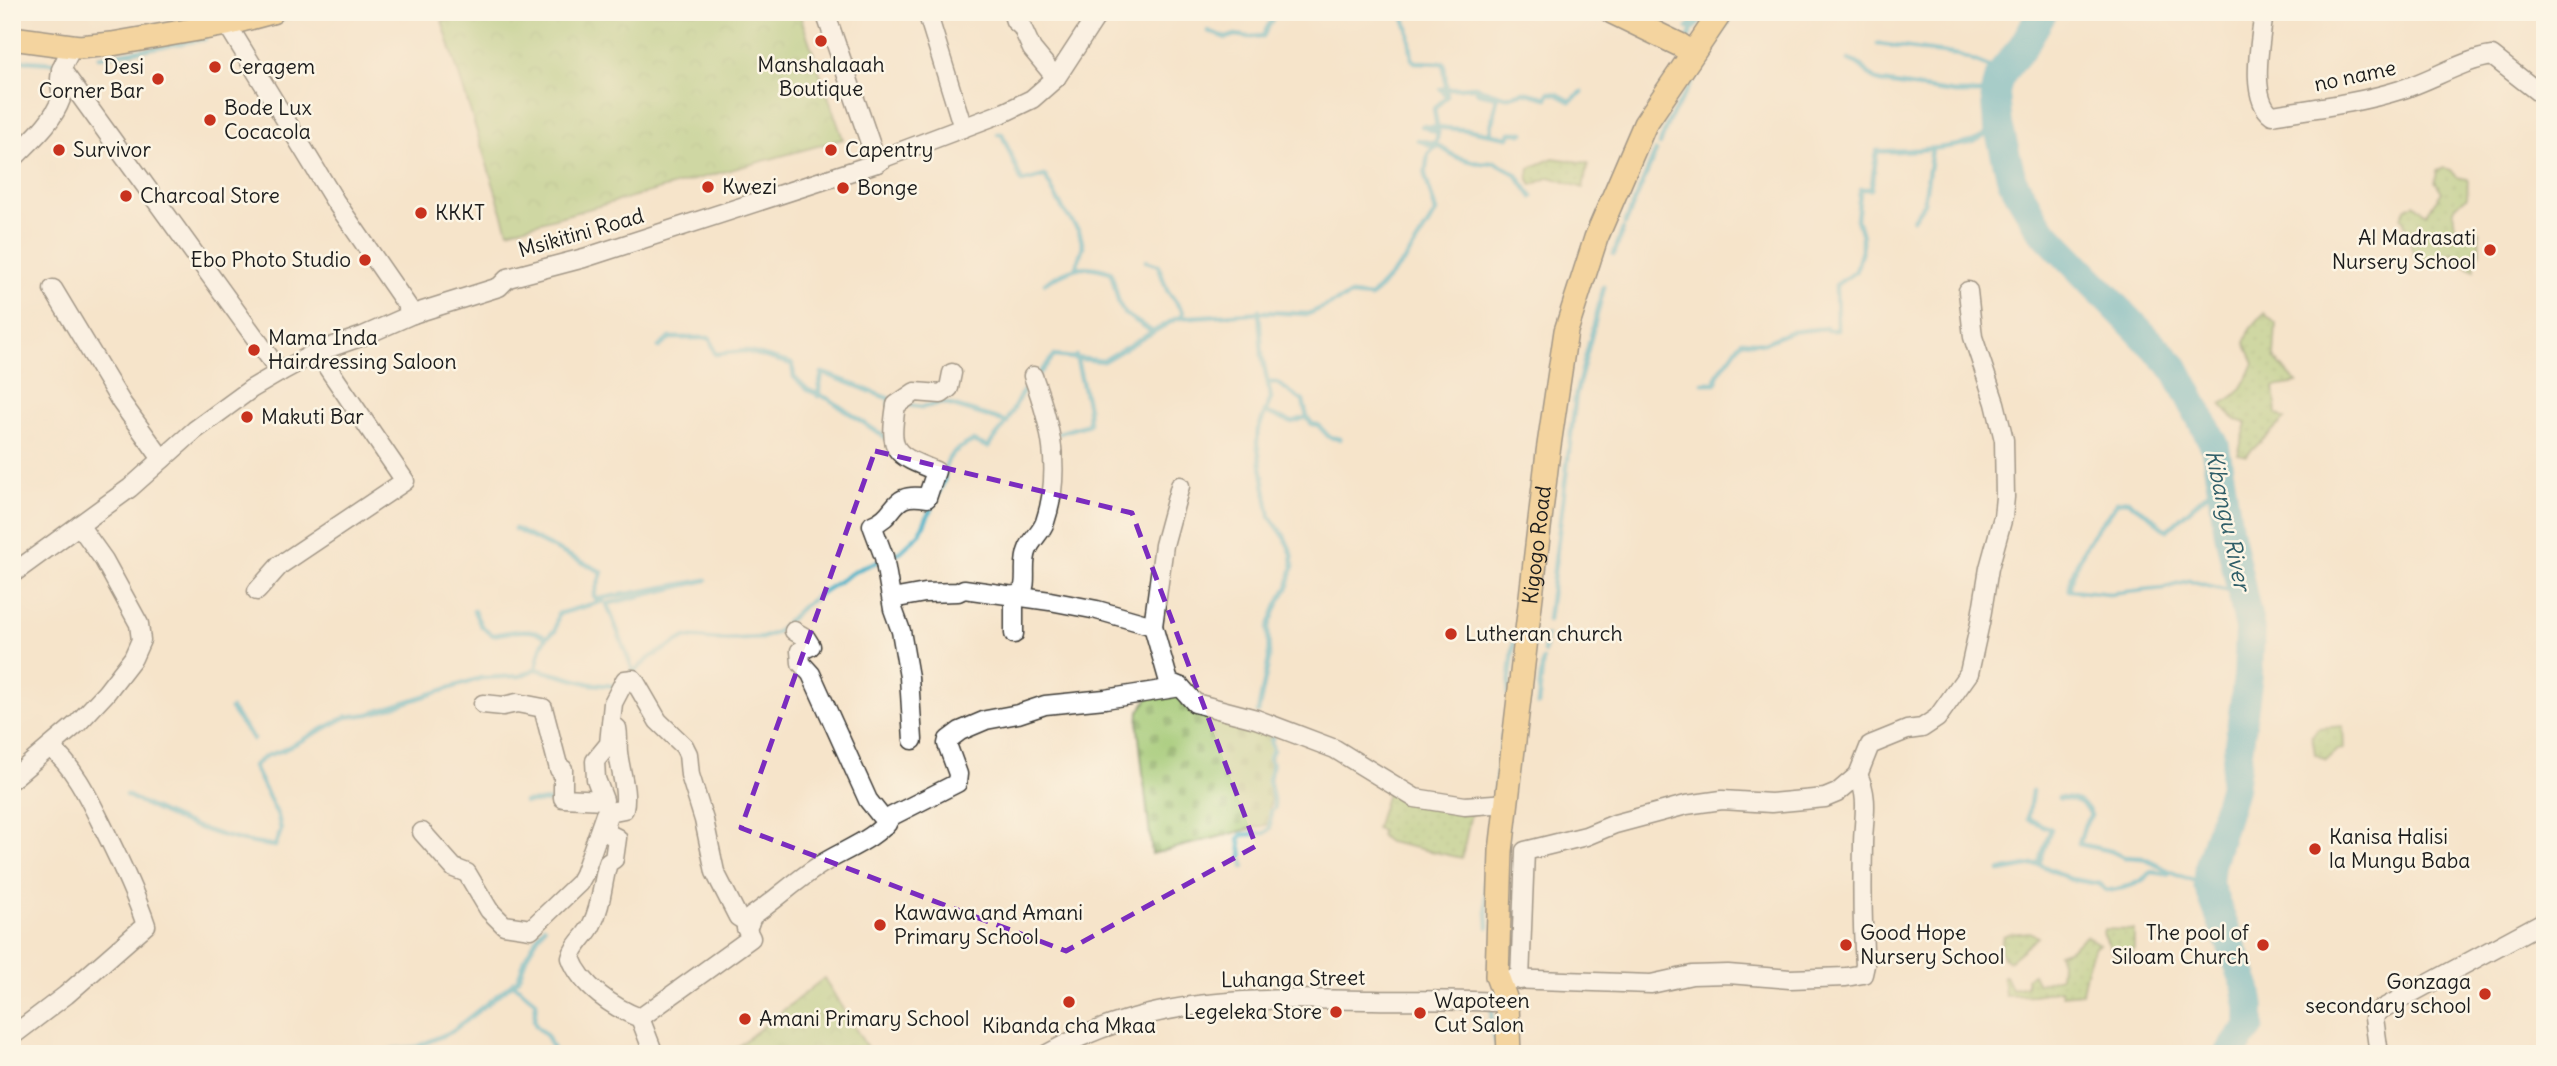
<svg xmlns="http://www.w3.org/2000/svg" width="2557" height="1066" font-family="Delius,sans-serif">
<defs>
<pattern id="grass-dots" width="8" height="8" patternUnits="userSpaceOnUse" patternTransform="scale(1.75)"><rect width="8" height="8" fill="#a0c873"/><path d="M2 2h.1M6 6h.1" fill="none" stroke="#89ab63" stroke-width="1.8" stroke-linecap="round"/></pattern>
<pattern id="cemetery-stones" width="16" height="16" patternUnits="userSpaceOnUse" patternTransform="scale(1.75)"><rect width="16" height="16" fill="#a0c873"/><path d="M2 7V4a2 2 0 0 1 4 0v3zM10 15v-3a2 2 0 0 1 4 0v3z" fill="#89ab63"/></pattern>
<pattern id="park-crowns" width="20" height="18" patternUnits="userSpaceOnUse" patternTransform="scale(1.75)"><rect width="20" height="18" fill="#a0c873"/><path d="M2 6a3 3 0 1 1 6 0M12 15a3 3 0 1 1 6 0" fill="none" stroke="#89ab63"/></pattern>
</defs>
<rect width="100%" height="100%" fill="#fcf5e5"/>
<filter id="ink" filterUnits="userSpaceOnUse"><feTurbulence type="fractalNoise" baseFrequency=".0143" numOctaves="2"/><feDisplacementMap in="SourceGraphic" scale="14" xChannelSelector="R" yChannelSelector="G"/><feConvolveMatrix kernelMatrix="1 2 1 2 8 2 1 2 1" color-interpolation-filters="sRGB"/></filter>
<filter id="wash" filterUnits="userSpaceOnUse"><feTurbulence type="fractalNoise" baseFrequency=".00686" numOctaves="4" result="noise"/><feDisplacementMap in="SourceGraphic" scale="28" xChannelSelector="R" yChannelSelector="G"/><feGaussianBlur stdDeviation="1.57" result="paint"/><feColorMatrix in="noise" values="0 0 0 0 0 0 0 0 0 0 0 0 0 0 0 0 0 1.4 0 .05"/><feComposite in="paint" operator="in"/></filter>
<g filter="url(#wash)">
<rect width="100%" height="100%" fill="#f6e4ca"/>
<!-- grass -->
<g fill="url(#grass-dots)" stroke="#5e7248" stroke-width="2">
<polygon points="1553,158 1588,163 1583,188 1550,177 1532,185 1528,177 1530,168"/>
<path d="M2444,168l7,2 6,7 11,2 -1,19c-21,12 -11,15 -12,36l24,-3 1,23h-6l1,16 -20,-10 -2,-8 -13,5 -6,-1 -6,4h-12c-7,-13 -8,-34 -15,-43l4,-8 9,-5 12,10 16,-22 -7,-11 2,-10z"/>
<path d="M2264,313l12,11 -2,34 23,25 -23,4 3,27 8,5 -39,37 -8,-2 9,-31 -12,-3 -14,-16c22,-11 23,-19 33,-41l-9,-20 5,-14z"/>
<polygon points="2343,726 2344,749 2337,750 2326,760 2315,754 2312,736 2318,728"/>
<polygon points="1388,790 1471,813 1462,858 1388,842 1380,836 1381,831 1376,828"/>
<polygon points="2104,929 2134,930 2134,948 2130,957 2115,957 2103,933"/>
<polygon points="2030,932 2038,937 2009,961 2003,958 2000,949 2003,936 2008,934"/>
<polygon points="2086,936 2099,944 2095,946 2087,967 2082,993 2062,995 2061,990 2034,995 2005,996 2003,976 2006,976 2012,989 2027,986 2026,978 2033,974 2038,984 2060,977 2061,962 2058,953 2070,949"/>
</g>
<!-- cemetery -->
<polygon fill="url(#cemetery-stones)" stroke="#5e7248" stroke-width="2" points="1180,694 1273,729 1269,824 1152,854 1138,728 1139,711 1150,696"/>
<!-- park -->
<g fill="url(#park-crowns)" stroke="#5e7248" stroke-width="2">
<polygon points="473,12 799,12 843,139 508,231 442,21"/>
<polygon points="824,978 871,1054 728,1054"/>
</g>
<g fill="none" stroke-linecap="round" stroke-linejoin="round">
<!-- stream -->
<g stroke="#47afc6" stroke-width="5">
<polyline points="275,21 306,12"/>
<polyline points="1688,28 1700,12"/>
<polyline points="1208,31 1226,38 1235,35 1249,37 1263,36 1276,12"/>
<polyline points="1686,43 1692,30 1707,14"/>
<polyline points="1878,44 1959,55 1989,67 2006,67"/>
<polyline points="99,57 205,39"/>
<polyline points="12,60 53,63"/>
<path d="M1849,60c17,5 18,16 31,22l75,11h40"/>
<polyline points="1475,87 1478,93 1497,97 1490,133"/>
<polyline points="1446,95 1441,89 1475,87 1506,97 1524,92 1547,98 1549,93 1557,94 1570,101 1582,92"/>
<polyline points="1438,133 1422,126 1470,130 1508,137 1510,133 1523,133"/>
<polyline points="998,134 1002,134 1022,182 1045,176 1062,208 1079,231 1083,246 1076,267"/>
<polyline points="1660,144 1668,122 1734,12"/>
<polyline points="1435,147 1418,140 1434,143 1456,157 1482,164 1494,162 1516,174 1532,197"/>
<polyline points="1913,219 1924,203 1932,149"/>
<polyline points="1625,224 1656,151"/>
<polyline points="1614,254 1623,229"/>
<polyline points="1146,261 1158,265 1167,290 1183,312 1180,318"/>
<path d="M1045,283c26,-15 36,-21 66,-11l8,32 6,10 28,18"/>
<polyline points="659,347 670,338 710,338 715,354 745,351 792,364 794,377 808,390 829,399 889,440"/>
<polyline points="1038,375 1054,356 1103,361 1177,318 1266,312 1308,314 1351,295 1371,297 1406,259 1436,212 1425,175 1428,154 1435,147 1438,133 1434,109 1447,96 1444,63 1415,62 1412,59 1408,28 1401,12"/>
<polyline points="1268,382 1277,383 1303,401 1307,417 1312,424 1318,425 1329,437 1340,439"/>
<path d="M1703,383h13l1,-8 25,-34 22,2 26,-11 36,-4 1,2h10l-1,-45 20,-14 6,-22v-13l-5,-17 3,-27 1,-3h10l6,-38c22,1 40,-1 61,-3 28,-4 38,-3 60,-23"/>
<path d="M818,396l4,-23c24,7 45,18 68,26l-1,5"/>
<polyline points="907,405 922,407 944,403 1007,422"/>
<polyline points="1265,412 1292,422 1307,417"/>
<polyline points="1059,433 1089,424 1088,408 1076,356"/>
<path d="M2221,484l-9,5 -45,41c-8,-3 -8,-6 -14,-12 -7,-7 -18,-9 -25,-18l-11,2c-7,14 -19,23 -27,37 -9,15 -19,34 -21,51l40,4 54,-6 26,-7 53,13"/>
<polyline points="515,529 602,572 594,596 597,599 706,580 607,604 634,673"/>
<path d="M474,611l7,15 12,9c17,-3 39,-9 53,2"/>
<polyline points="1548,620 1576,394 1604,287"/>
<polyline points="1544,652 1546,636"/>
<path d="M536,669c3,-14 5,-32 19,-38l3,-17 45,-13"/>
<path d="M630,675l21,-18 35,-20 34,3 42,-2 15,-6 24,-24 18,-14 38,-24 43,-18 20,-19 24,-53c0,-24 10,-30 29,-39l15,6 19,-25 14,-28 10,-12"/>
<polyline points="1508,695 1515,633"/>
<polyline points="1538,704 1543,660"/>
<polyline points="231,709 253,739"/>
<polyline points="1258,712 1269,659 1268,628 1278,603 1288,587 1293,566 1292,554 1284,536 1270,517 1257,443 1258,430 1271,398 1262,356 1259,310"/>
<polyline points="1495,791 1503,735"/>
<polyline points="2032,791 2028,819 2051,829 2039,864"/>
<path d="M126,795c46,24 97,46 149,51l6,-16 -3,-14 -25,-50 13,-10 17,-6 63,-33 23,-3 112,-36 39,-2 16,-7 55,15 26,2"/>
<path d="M2059,798c16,1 25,2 32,17l-6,9 -6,20 32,7 13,6 18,1 40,19 26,7"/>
<polyline points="525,802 561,801"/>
<polyline points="1244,867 1239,839 1242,835 1265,833 1270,828 1271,811 1275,808 1269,780 1272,764 1269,758 1273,750 1271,742 1273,737 1269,728"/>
<path d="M2000,871l39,-7 31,15 30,5 6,7c17,-3 33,-5 45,-19l18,2"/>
<polyline points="1488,927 1485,883 1494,809"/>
<polyline points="514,984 536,1002 534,1020 536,1026 547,1036 555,1054"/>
<polyline points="1492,1003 1491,1026 1499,1052"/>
<polyline points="378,1054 394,1049 416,1047 451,1032 518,979 527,955 544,927"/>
</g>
<!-- river -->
<polyline stroke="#47afc6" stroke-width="30" points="2043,12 2021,49 2006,67 1998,80 1995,93 1998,125 2012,180 2039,227 2175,368 2215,446 2229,534 2250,629 2248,676 2233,789 2210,865 2208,884 2246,984 2250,1007 2250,1026 2229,1054"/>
</g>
</g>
<g filter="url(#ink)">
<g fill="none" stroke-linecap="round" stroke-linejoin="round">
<!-- minor casing -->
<g stroke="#3d3a36" stroke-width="21">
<g id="minor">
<polyline points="825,12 877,163"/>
<polyline points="927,12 963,128"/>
<polyline points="1012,12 1015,21 1022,27 1032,49 1056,78"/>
<path d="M2264,12c-3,27 -16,86 8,103 43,-7 87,-12 128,-25 30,-9 63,-30 92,-34l46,36"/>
<polyline points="227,24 335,201 413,314"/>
<polyline points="61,69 280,372"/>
<path d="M12,160c18,-19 40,-36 49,-61 2,-6 -1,-10 -1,-16 -1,-14 7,-25 13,-37"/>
<polyline points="53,289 121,402 162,459"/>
<polyline points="1180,486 1164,545 1153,626 1169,682 1181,687 1195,703 1256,719 1335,749 1415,798 1465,806 1508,803"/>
<polyline points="12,574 130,488 195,430 251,389 280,372 317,352 363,336 413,314 499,287 508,278 584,258 877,163 886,157 1005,112 1032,99 1056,78 1099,12"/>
<polyline points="257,591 280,565 405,481 317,352"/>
<path d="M1021,596c8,-15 0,-31 7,-47 4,-10 13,-16 17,-27 17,-51 6,-97 -12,-146"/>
<polyline points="892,599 925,593 958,592 964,589 1050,601 1097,610 1153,626"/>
<polyline points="794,631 806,638 811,646 800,651 801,663 811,674 868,800 887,824"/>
<polyline points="1014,634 1014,595"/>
<polyline points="483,704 503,706 517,703 543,708 559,769 563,769 563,798 604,800 596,779 595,761 609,744 613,703 625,680 633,679 636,683 658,721 684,746 688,754 690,775 704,820 715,872 738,917 749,924 746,928 751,938 640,1018"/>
<path d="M617,728c2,9 0,16 1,24 2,19 10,39 6,57l-15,3 -4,12 4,10 8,4 -3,21 -6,4c-6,20 -6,42 -16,61 -5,12 -18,20 -21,34 10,28 43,50 69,60l14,36"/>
<path d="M913,740l-4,-63 -8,-46 -8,-22 -9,-52 -12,-32c27,-10 17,-34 55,-27l9,-27c-43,-17 -47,-19 -40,-66l19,-13 26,2 8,-6 3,-15"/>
<polyline points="12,779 78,723 106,693 133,658 141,640 139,624 104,560 79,525"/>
<polyline points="422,832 454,868 467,873 489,910 504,925 531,929 579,883 584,874 605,814"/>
<path d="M749,924l3,-8c22,-15 42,-34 65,-49 25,-17 58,-26 75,-51l65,-33 1,-9 -11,-30 1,-4 12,-9 26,-11 32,-6 27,-9 60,-6 76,-12"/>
<path d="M1510,979l141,5 41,-9 36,-1 62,5 56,-2 17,-3 2,-9c-3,-40 -3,-80 -2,-120 0,-25 7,-47 -5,-70"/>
<polyline points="1520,980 1525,851 1586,836 1615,824 1686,805 1722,800 1771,803 1825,798 1837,793 1858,775 1870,745 1907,730 1922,728 1937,718 1969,673 1980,623 1989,568 2003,517 2005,497 2004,440 1995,403 1973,337 1968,291"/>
<path d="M12,1036l54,-41 80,-70c-11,-33 -26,-64 -42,-96 -15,-30 -28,-60 -54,-82"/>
<path d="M1047,1054c102,-59 212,-56 326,-54 45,1 90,-1 134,3"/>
<polyline points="2379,1054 2374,1018 2378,1011 2545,921"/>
</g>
</g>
<!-- major casing -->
<g stroke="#3d3a36" stroke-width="26">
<g id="major">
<polyline points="1612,12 1680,45 1692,53"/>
<polyline points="12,38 79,47 112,44 227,24 272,12"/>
<path id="s1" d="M1509,1054l-2,-51 -10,-27 4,-125 47,-399 18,-121 30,-93 49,-114 76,-112"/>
</g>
</g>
<!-- minor -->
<use href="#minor" stroke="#fff" stroke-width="18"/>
<!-- major -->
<use href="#major" stroke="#f2c26a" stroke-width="23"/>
</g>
</g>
<!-- marked area -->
<path d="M0 0H2557V1066H0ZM875,451l257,62 124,333 -190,105 -325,-123z" fill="#f6e4ca" fill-opacity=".55" fill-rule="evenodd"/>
<path fill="none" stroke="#7b2cbf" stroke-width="5" stroke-dasharray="14 9" stroke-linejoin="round" d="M875,451l257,62 124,333 -190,105 -325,-123z"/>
<!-- markers -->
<g fill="#c8321e" stroke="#fcf5e5" stroke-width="2.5">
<circle cx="821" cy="41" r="7"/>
<circle cx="215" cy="67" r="7"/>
<circle cx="158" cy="79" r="7"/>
<circle cx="210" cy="120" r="7"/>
<circle cx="59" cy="150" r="7"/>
<circle cx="831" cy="150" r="7"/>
<circle cx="708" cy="187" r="7"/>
<circle cx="843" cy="188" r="7"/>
<circle cx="126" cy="196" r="7"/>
<circle cx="421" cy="213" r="7"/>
<circle cx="2490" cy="250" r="7"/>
<circle cx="365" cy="260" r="7"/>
<circle cx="254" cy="350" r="7"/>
<circle cx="247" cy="417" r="7"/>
<circle cx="1451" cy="634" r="7"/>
<circle cx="2315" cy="849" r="7"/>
<circle cx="880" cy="925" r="7"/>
<circle cx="1846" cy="945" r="7"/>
<circle cx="2263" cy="945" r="7"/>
<circle cx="2485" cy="994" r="7"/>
<circle cx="1069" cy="1002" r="7"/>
<circle cx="1336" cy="1012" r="7"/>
<circle cx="1420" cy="1013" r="7"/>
<circle cx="745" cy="1019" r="7"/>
</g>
<g text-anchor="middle" stroke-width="5" stroke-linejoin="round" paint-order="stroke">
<!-- poi labels -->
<g font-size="21" fill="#1c1c1c" stroke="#fcf5e5" text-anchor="start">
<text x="821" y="72" text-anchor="middle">Manshalaaah<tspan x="821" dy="24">Boutique</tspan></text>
<text x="144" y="74" text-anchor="end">Desi<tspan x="144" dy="24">Corner Bar</tspan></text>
<text x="229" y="74">Ceragem</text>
<text x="224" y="115">Bode Lux<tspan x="224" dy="24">Cocacola</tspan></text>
<text x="73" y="157">Survivor</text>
<text x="845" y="157">Capentry</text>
<text x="722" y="194">Kwezi</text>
<text x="857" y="195">Bonge</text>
<text x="140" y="203">Charcoal Store</text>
<text x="435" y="220">KKKT</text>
<text x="2476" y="245" text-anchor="end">Al Madrasati<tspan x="2476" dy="24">Nursery School</tspan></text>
<text x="351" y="267" text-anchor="end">Ebo Photo Studio</text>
<text x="268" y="345">Mama Inda<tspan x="268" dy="24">Hairdressing Saloon</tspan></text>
<text x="261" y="424">Makuti Bar</text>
<text x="1465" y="641">Lutheran church</text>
<text x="2329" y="844">Kanisa Halisi<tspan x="2329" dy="24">la Mungu Baba</tspan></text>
<text x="894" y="920">Kawawa and Amani<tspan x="894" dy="24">Primary School</tspan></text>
<text x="1860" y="940">Good Hope<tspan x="1860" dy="24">Nursery School</tspan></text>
<text x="2249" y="940" text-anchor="end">The pool of<tspan x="2249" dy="24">Siloam Church</tspan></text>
<text x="2471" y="989" text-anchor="end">Gonzaga<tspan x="2471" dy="24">secondary school</tspan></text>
<text x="1434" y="1008">Wapoteen<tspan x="1434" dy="24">Cut Salon</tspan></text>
<text x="1322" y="1019" text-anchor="end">Legeleka Store</text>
<text x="759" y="1026">Amani Primary School</text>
<text x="1069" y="1033" text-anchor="middle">Kibanda cha Mkaa</text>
</g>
<!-- street labels -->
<g font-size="21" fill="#1c1c1c" stroke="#fcf5e5">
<text transform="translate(2355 76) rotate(-12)" y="7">no name</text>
<text transform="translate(581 233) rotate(-16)" y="7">Msikitini Road</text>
<text dy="7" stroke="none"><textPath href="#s1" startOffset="513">Kigogo Road</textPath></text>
<text transform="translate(1293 979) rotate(-1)" y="7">Luhanga Street</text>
</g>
<!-- water labels -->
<g font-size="23" font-style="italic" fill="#2f5e68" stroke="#fcf5e5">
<text transform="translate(2228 520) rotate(78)" y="8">Kibangu River</text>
</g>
</g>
<!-- margin -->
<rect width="2557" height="1066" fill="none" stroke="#fcf5e5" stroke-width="42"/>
</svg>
